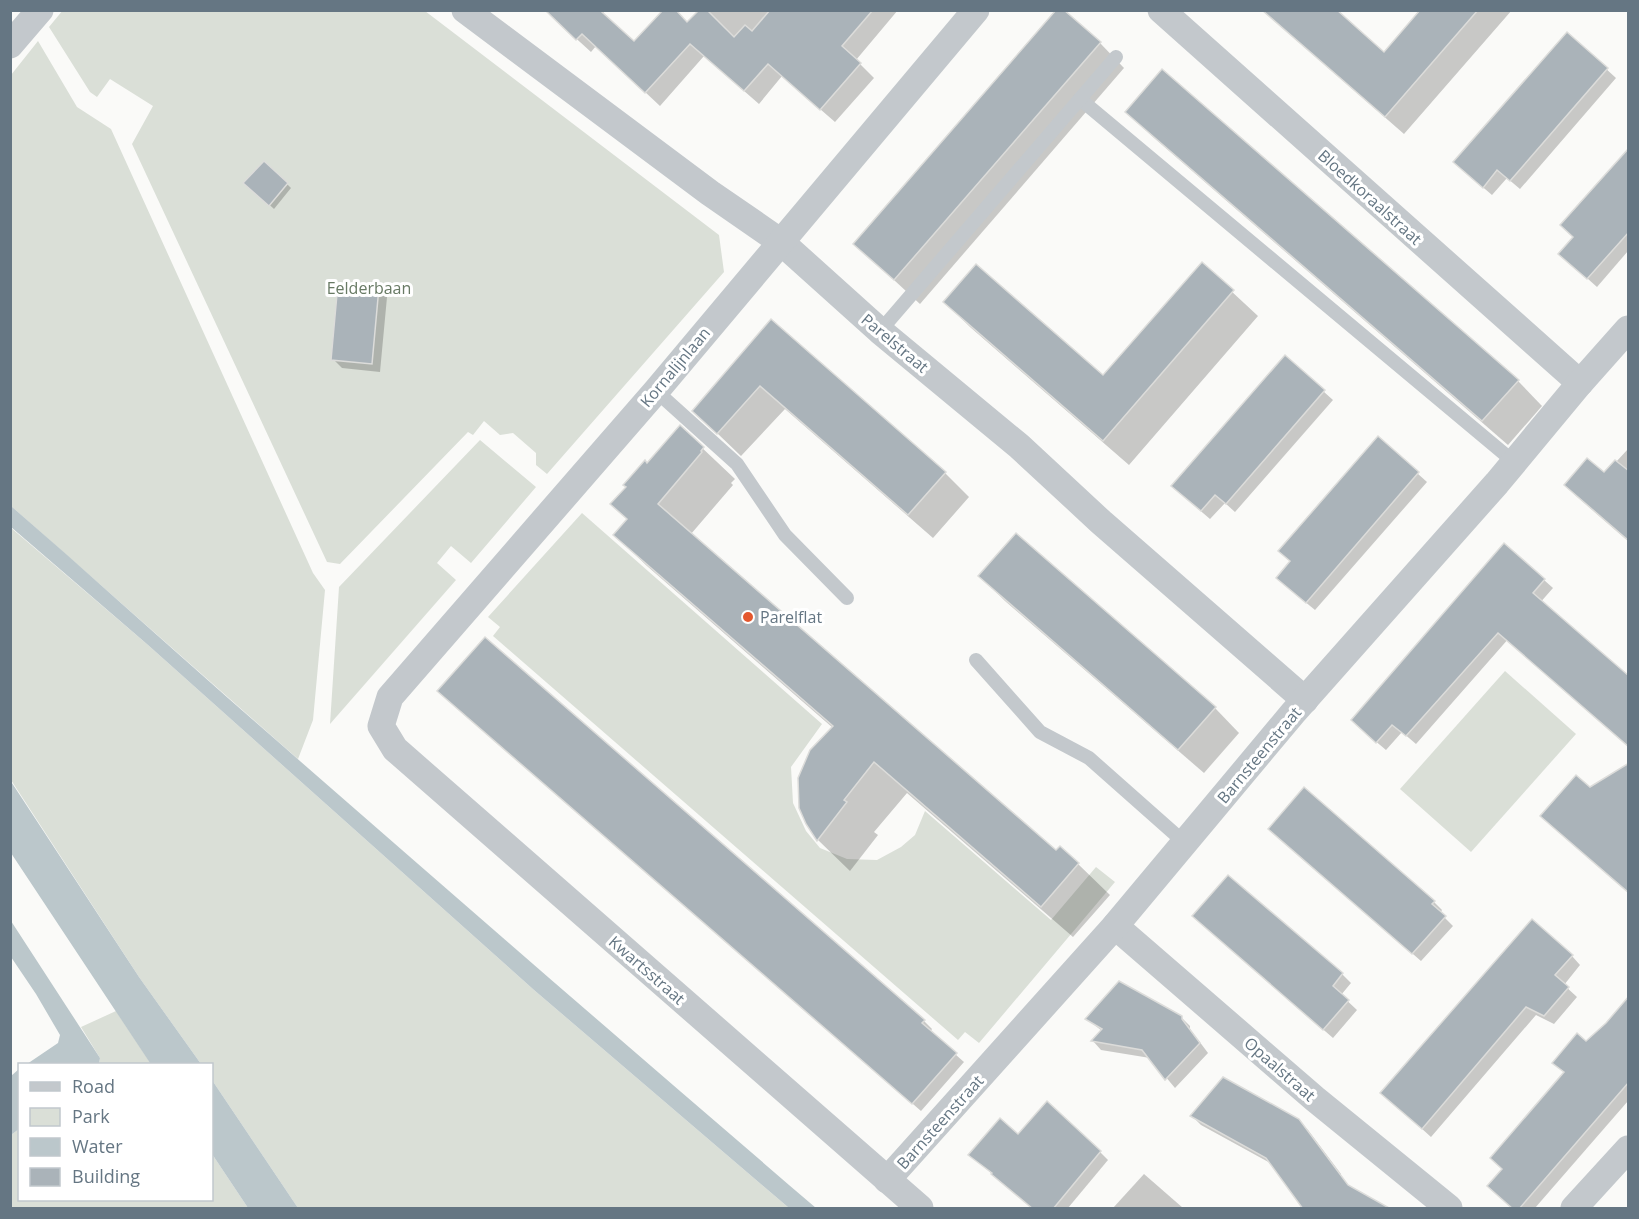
<svg xmlns="http://www.w3.org/2000/svg" width="1639" height="1219" font-family="'Open Sans',sans-serif">
<rect width="100%" height="100%" fill="#fafaf8"/>
<!-- green -->
<g fill="#dadfd7">
<polygon points="63,10 425,11 719,235 724,272 547,474 536,465 536,453 513,433 500,435 484,421 473,435 468,432 340,564 327,562 132,144 153,106 110,79 97,97 90,92 49,27"/>
<polygon points="38,41 77,107 111,129 313,573 325,590 313,720 298,759 11,506 11,75"/>
<polygon points="480,440 536,487 471,563 451,546 437,563 456,580 330,724 339,587"/>
<polygon points="582,513 822,724 791,767 793,803 806,831 820,848 847,859 877,860 901,847 915,835 925,811 1051,920 1096,867 1115,882 979,1043 965,1032 958,1040 493,636 500,627 488,617"/>
<polygon points="10,527 148,645 534,990 789,1208 298,1208 212,1080 212,1064 201,1064 139,977 11,780"/>
<polygon points="1505,671 1576,734 1471,852 1400,789"/>
<polygon points="116,1011 151,1064 99,1064 100,1058 81,1027"/>
<polygon points="19,1129 20,1200 212,1200 212,1154 248,1208 11,1208 11,1135"/>
</g>
<!-- water -->
<g fill="#bbc7cb">
<path d="M11,506c73,63 144,128 217,192 195,171 391,341 588,510h-27l-255,-218 -386,-345 -137,-118z"/>
<polygon points="10,780 139,977 201,1064 151,1064 150,1063 11,853"/>
<polygon points="11,921 100,1058 99,1064 27,1064 58,1043 60,1035 36,994 11,957"/>
<polygon points="19,1069 19,1129 11,1135 11,1076"/>
<polygon points="212,1080 298,1208 248,1208 212,1154"/>
</g>
<!-- shadow -->
<g fill="#0003">
<polygon points="563,10 606,10 602,14 634,43 687,24 701,10 898,10 856,60 874,78 835,122 782,76 759,104 704,56 660,106 596,46 591,52 569,32"/>
<polygon points="1262,10 1334,10 1384,54 1422,10 1512,10 1404,134"/>
<polygon points="1568,34 1616,78 1520,189 1507,178 1492,195 1464,171"/>
<polygon points="1100,43 1124,68 920,304 855,244"/>
<polygon points="1127,112 1518,381 1542,406 1508,445 1152,136"/>
<polygon points="1628,150 1628,251 1597,287 1569,262 1574,237"/>
<polygon points="246,183 287,184 291,188 274,209"/>
<polygon points="1202,264 1258,316 1129,465 970,327 945,302 1103,377"/>
<polygon points="378,288 387,297 380,372 342,368 333,359"/>
<polygon points="771,321 945,473 969,497 933,538 785,409 741,456 694,411"/>
<polygon points="1285,357 1333,400 1235,512 1225,503 1210,519 1182,495"/>
<polygon points="680,427 735,479 731,483 733,485 691,534 1056,853 1078,864 1110,895 1073,937 907,793 874,832 878,835 850,871 818,840 804,816 833,728 647,566 615,535 628,520 612,504"/>
<polygon points="1378,438 1427,482 1315,610 1287,587"/>
<polygon points="1628,449 1628,541 1574,494 1604,475"/>
<polygon points="980,576 1215,708 1239,733 1204,773 1005,601"/>
<polygon points="1544,580 1553,588 1416,744 1402,732 1386,750 1361,729"/>
<polygon points="447,699 924,1021 932,1029 930,1032 964,1062 921,1111"/>
<polygon points="1305,790 1434,902 1442,910 1440,913 1453,926 1421,961 1278,837"/>
<polygon points="1203,925 1342,974 1351,983 1341,995 1357,1010 1333,1038"/>
<polygon points="1572,956 1580,965 1564,985 1577,997 1554,1024 1536,1015 1431,1137 1391,1101"/>
<polygon points="1628,1006 1628,1101 1535,1208 1514,1208 1504,1169 1586,1043"/>
<polygon points="1181,1017 1190,1026 1190,1029 1208,1053 1175,1088 1150,1058 1101,1050 1093,1041 1102,1031 1087,1019"/>
<polygon points="1192,1116 1298,1121 1308,1130 1341,1174 1309,1208 1272,1164 1201,1125"/>
<polygon points="1018,1136 1100,1152 1108,1160 1068,1208 1032,1208 970,1155"/>
<polygon points="1144,1174 1183,1208 1113,1208"/>
</g>
<!-- building -->
<g fill="#aab3b9" stroke="#dcdcda" stroke-width="1.5">
<polygon points="545,10 603,10 602,12 634,41 663,10 676,10 687,22 699,10 707,10 734,37 745,25 752,31 770,10 873,10 842,46 861,63 820,110 768,64 744,91 690,44 645,93 582,34 576,40"/>
<polygon points="1056,10 1064,10 1101,42 894,280 853,244"/>
<polygon points="1262,10 1337,10 1384,52 1420,10 1478,10 1385,117"/>
<polygon points="1567,32 1608,68 1510,181 1497,170 1483,188 1453,162"/>
<polygon points="1162,69 1519,380 1482,421 1125,112"/>
<polygon points="1629,148 1629,232 1587,279 1558,254 1573,237 1560,225"/>
<polygon points="264,161 288,183 269,206 243,183"/>
<polygon points="1202,262 1234,290 1103,441 943,302 976,264 1103,375"/>
<polygon points="338,283 379,287 372,364 331,360"/>
<polygon points="771,319 946,472 908,515 760,386 717,434 692,411"/>
<polygon points="1285,355 1325,390 1226,504 1215,495 1201,511 1171,486"/>
<polygon points="680,425 704,447 701,451 702,452 658,504 1056,850 1060,846 1079,863 1041,907 874,762 844,800 847,802 817,841 806,824 799,808 798,778 810,750 833,726 613,535 627,519 610,504 626,487 623,485 645,460 647,463"/>
<polygon points="1378,436 1419,472 1306,603 1276,578 1290,561 1278,551"/>
<polygon points="1587,458 1604,472 1615,460 1629,471 1629,541 1564,485"/>
<polygon points="1016,533 1216,707 1178,750 978,576"/>
<polygon points="1504,543 1545,579 1533,593 1629,676 1629,747 1498,633 1406,736 1392,725 1376,743 1351,720"/>
<polygon points="485,637 925,1020 922,1023 957,1053 912,1104 437,691"/>
<polygon points="1629,763 1629,893 1540,816 1576,775 1590,787"/>
<polygon points="1304,787 1435,901 1432,904 1446,916 1412,954 1268,829"/>
<polygon points="1228,875 1343,973 1333,986 1349,1000 1323,1030 1192,916"/>
<polygon points="1532,919 1573,955 1555,975 1569,987 1544,1016 1526,1007 1422,1129 1380,1093"/>
<polygon points="1119,981 1182,1016 1182,1019 1200,1043 1165,1080 1142,1050 1091,1041 1102,1029 1085,1019"/>
<polygon points="1629,996 1629,1082 1519,1209 1513,1209 1487,1186 1502,1169 1490,1158 1564,1072 1552,1063 1577,1033 1586,1041 1606,1023"/>
<polygon points="1223,1077 1299,1119 1348,1185 1391,1209 1303,1209 1266,1158 1190,1116"/>
<polygon points="1047,1101 1101,1151 1053,1209 1033,1209 991,1174 992,1173 968,1155 1000,1118 1018,1134"/>
</g>
<g fill="none" stroke-linecap="round" stroke-linejoin="round">
<!-- lane -->
<g stroke="#c3c8cc" stroke-width="14">
<polyline points="1080,99 1514,462"/>
<polyline points="880,331 1116,57"/>
<polyline points="656,391 737,464 785,535 847,598"/>
<polyline points="976,660 1040,732 1089,758 1185,843"/>
</g>
<!-- street -->
<g stroke="#c3c8cc" stroke-width="27">
<polyline points="465,10 710,193 781,242 880,331 1019,446 1101,522 1305,700"/>
<polyline points="1161,10 1580,383"/>
<polyline points="10,45 40,10"/>
<polyline points="1115,926 1315,1099 1449,1208"/>
<polyline points="887,1180 1115,926 1293,713 1497,483 1580,383 1628,329"/>
<polyline points="920,1208 395,749 381,726 390,697 656,391 976,10"/>
<polyline points="1574,1208 1628,1149"/>
</g>
</g>
<!-- markers -->
<circle fill="#e4572e" stroke="#fff" stroke-width="2" cx="748" cy="617" r="6"/>
<g text-anchor="middle" stroke-width="6" stroke-linejoin="round" paint-order="stroke">
<!-- street labels -->
<g font-size="16" fill="#657683" stroke="#fff">
<text transform="translate(1370 197) rotate(42)" y="6">Bloedkoraalstraat</text>
<text transform="translate(895 343) rotate(40)" y="6">Parelstraat</text>
<text transform="translate(675 367) rotate(-50)" y="6">Kornalijnlaan</text>
<text transform="translate(1259 755) rotate(-50)" y="6">Barnsteenstraat</text>
<text transform="translate(647 970) rotate(41)" y="6">Kwartsstraat</text>
<text transform="translate(1280 1069) rotate(41)" y="6">Opaalstraat</text>
<text transform="translate(940 1122) rotate(-48)" y="6">Barnsteenstraat</text>
</g>
<!-- park labels -->
<g font-size="16" fill="#687a64" stroke="#fff">
<text x="369" y="294">Eelderbaan</text>
</g>
<!-- poi labels -->
<g font-size="16" fill="#657683" stroke="#fff" text-anchor="start">
<text x="760" y="623">Parelflat</text>
</g>
</g>
<!-- border -->
<rect width="1639" height="1219" fill="none" stroke="#657683" stroke-width="24"/>
<!-- legend -->
<rect x="18" y="1063" width="195" height="138" fill="#ffffff" stroke="#c1c8cd" stroke-width="1.5"/>
<rect x="30" y="1082" width="30" height="9" fill="#c3c8cc" stroke="#c1c8cd" stroke-width="1.5"/>
<text x="72" y="1093" font-size="18" fill="#657683">Road</text>
<rect x="30" y="1108" width="30" height="18" fill="#dadfd7" stroke="#c1c8cd" stroke-width="1.5"/>
<text x="72" y="1123" font-size="18" fill="#657683">Park</text>
<rect x="30" y="1138" width="30" height="18" fill="#bbc7cb" stroke="#c1c8cd" stroke-width="1.5"/>
<text x="72" y="1153" font-size="18" fill="#657683">Water</text>
<rect x="30" y="1168" width="30" height="18" fill="#aab3b9" stroke="#c1c8cd" stroke-width="1.5"/>
<text x="72" y="1183" font-size="18" fill="#657683">Building</text>
</svg>
